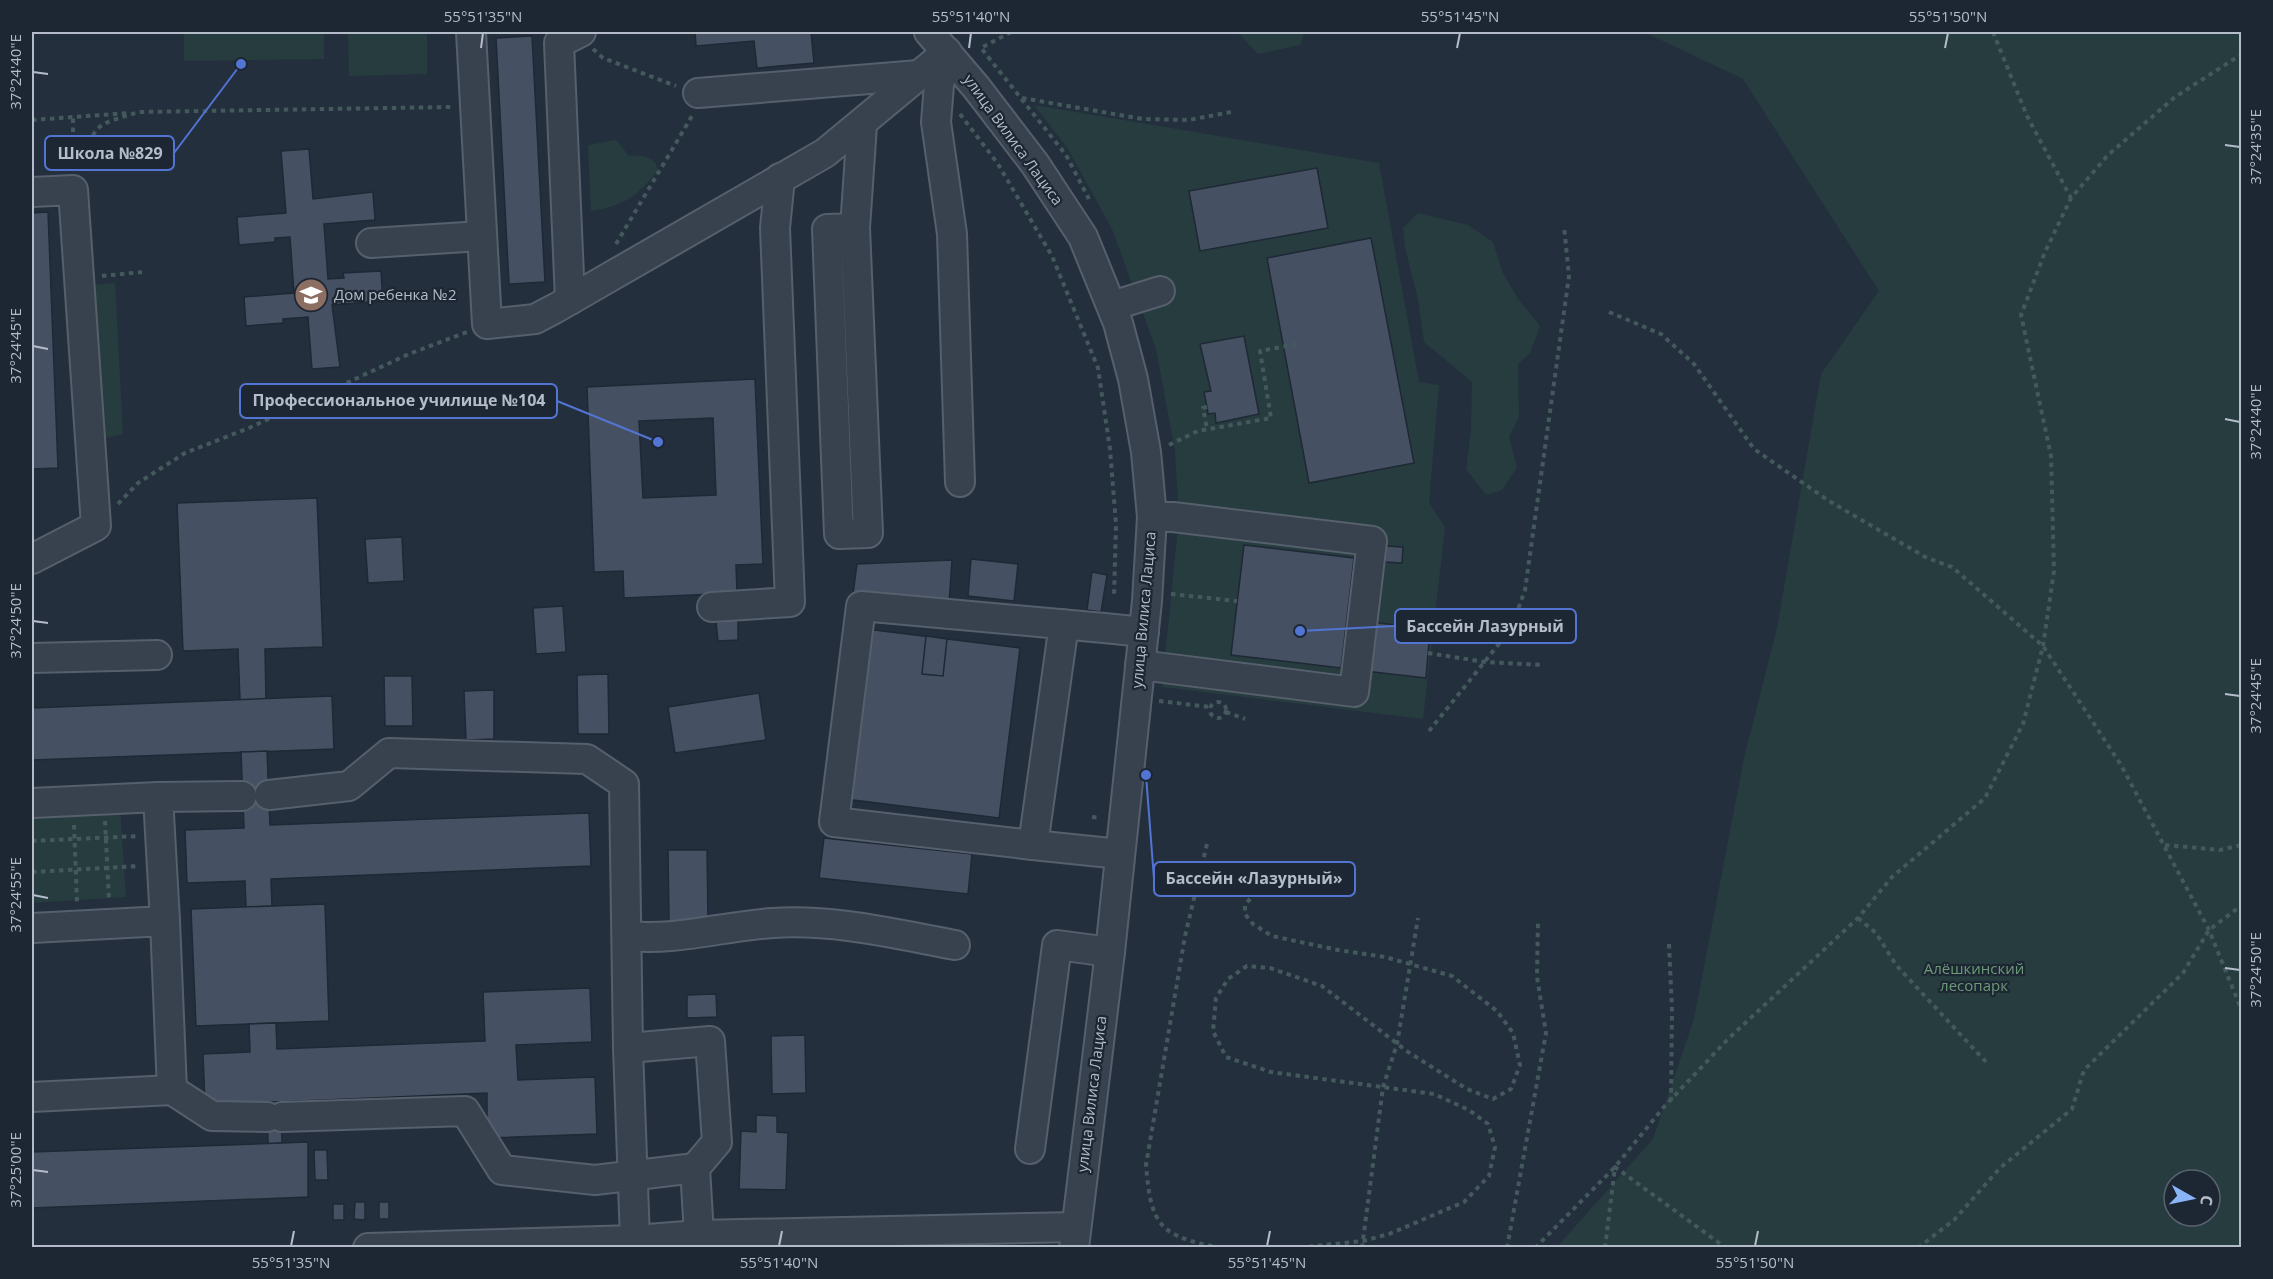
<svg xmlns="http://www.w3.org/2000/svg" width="2273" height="1279" font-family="'Open Sans',sans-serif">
<rect width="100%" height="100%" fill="#242f3e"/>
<!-- green -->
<g fill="#263c3f" fill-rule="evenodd">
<polygon points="184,32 324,32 324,59 184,61"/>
<polygon points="348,32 427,32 427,74 349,76"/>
<polygon points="1237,32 1305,32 1300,45 1258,54"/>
<path d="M1644,32h597v1215h-684l96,-108 41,-120 50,-261 33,-130 44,-254 58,-83 -136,-212zM2174,1180h36v36h-36z"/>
<polygon points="1034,105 1379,163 1419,382 1439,385 1429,503 1445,527 1423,719 1162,687 1179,518 1175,451 1156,349 1112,229 1068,149"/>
<path d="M616,140l13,16c12,-1 26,-1 29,14 -18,24 -35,37 -67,41l-3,-66z"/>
<polygon points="1418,213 1468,225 1493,242 1502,271 1518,299 1540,326 1530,353 1518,364 1519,417 1509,437 1517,467 1502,490 1486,495 1466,469 1471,429 1472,382 1424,342 1418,299 1405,248 1403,228"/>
<polygon points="115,283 123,434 90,442 80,286"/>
<polygon points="120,809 126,897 32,903 32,815"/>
</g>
<!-- building -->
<g fill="#455162" stroke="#1f2835" stroke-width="1.5" fill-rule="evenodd">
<polygon points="695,32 811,32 814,63 757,68 754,41 696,46"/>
<polygon points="532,36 545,282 509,284 496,38"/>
<polygon points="309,149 313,199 373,192 375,220 324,224 328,279 344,278 343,273 381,271 383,301 332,305 340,367 312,369 308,317 283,319 283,323 246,326 244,297 294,293 290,237 275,238 275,242 239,245 237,217 286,213 281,151"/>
<polygon points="1317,168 1328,228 1200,251 1189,191"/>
<polygon points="48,212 58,468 32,469 32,213"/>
<polygon points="1371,238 1414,463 1309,483 1267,258"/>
<polygon points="1244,336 1259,414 1216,423 1215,413 1208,414 1207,407 1204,392 1211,391 1200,344"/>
<path d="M755,379l8,185 -27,1 1,28 -113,5 -1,-27 -29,1 -7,-185zM713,418l3,77 -73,3 -4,-77z"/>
<polygon points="317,498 323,647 265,649 266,699 240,700 238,649 183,651 177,503"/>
<polygon points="402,537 404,581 368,583 365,539"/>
<polygon points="1244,545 1354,558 1341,668 1231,655"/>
<polygon points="1386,546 1403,547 1402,563 1385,562"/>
<polygon points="971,559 1018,564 1014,601 968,596"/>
<polygon points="952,560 949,605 853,594 857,564"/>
<polygon points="1092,572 1107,575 1101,612 1087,610"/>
<polygon points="563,606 566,652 536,654 533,608"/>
<polygon points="738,620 738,640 718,641 716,622"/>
<polygon points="1370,622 1430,629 1426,678 1365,671"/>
<polygon points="866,629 1020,648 999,818 845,799"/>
<polygon points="926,636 947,639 943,676 922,674"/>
<polygon points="608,674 609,734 578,734 577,675"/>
<polygon points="384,676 412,676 413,726 385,726"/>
<polygon points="494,690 494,739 466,740 464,691"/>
<polygon points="759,693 766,740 675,753 668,707"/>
<polygon points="332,696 334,749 32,760 32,708"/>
<polygon points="267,751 270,825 589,813 591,866 271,879 272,906 246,907 245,881 187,883 185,830 244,828 241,752"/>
<polygon points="824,838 972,854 968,894 819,878"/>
<polygon points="668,850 707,850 708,920 669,921"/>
<polygon points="325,904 329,1021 196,1026 191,909"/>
<polygon points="590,988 592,1042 516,1045 518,1080 595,1077 597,1134 487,1138 487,1093 205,1105 203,1054 250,1052 249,1024 276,1023 277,1049 485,1041 483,992"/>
<polygon points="716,994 717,1017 687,1018 687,995"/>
<polygon points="805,1035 806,1093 772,1094 771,1036"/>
<polygon points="267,1102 281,1102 282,1143 268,1144"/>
<polygon points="756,1115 777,1116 777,1132 788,1133 786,1190 739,1189 741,1131 756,1132"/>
<polygon points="308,1142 308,1197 32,1208 32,1152"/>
<polygon points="314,1150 327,1150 328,1180 315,1180"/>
<polygon points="355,1202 365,1202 365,1220 354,1219"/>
<rect x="379" y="1202" width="10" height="17"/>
<rect x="333" y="1204" width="11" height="16"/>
</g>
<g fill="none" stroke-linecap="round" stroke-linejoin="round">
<!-- minor casing -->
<g stroke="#565f6c" stroke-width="32">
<g id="minor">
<polyline points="471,32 487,324 535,319 556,308 825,153 947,52"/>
<polyline points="929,32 976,87 1035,164 1083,237 1118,323 1133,379 1146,452 1152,517 1147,601 1110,952 1074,1248"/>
<polyline points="947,52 939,85 936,122 952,234 960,482"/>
<polyline points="698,93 919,75"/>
<polyline points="32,192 73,190 96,526 32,559"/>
<polyline points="855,228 827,229 839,534 868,533 855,228 862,125"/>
<polyline points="371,243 482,236"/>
<polyline points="570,300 559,43 581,32"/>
<polyline points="1112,306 1160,291"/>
<polyline points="712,607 790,602 775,228 780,178"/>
<polyline points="1064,624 1033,845 834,822 861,606 1104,628 1144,632"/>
<polyline points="32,658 157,655"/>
<polyline points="1140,665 1354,692 1372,541 1173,517 1152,517"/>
<polyline points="269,795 349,786 389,753 587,759 624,784 628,1048 635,1240 630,1248"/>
<polyline points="32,803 158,797"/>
<polyline points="1033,845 1120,854"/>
<polyline points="165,921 158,797 242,796"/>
<polyline points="32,928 165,921 172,1090"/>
<path d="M628,936c49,5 96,-10 145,-13 61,-4 122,11 182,22"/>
<polyline points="628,1048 710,1041 717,1142 695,1168 699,1235"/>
<polyline points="32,1097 172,1090 212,1116 267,1117"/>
<polyline points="282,1117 465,1111 502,1170 595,1180 695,1168"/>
<polyline points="1030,1149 1057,945 1110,952"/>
<polyline points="368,1248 635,1240 699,1235 1076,1227"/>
</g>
</g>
<!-- path -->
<g stroke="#44595c" stroke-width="4" stroke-dasharray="4.5 4.5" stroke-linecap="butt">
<polyline points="1011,32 981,48 1066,155 1089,199"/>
<polyline points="1993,32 2027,116 2071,198"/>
<polyline points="593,49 603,58 676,86"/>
<polyline points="1022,98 1143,119 1189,120 1231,112"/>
<polyline points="960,114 998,164 1052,256 1098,368 1110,449 1116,524 1114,597"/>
<polyline points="32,120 129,113"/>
<polyline points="73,168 73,117"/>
<path d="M80,169c16,-46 12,-43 59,-57l313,-5"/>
<polyline points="616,244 692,116"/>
<polyline points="102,276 142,272"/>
<polyline points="1609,312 1661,334 1694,364 1754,449 1829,501 1927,558 1952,567 2043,646 2121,765 2209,930 2242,1011"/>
<polyline points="1207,407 1203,408 1207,429"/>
<polyline points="1169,445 1198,431 1271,418 1260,351 1297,344"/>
<polyline points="118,504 138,483 185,453 249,428 409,354 467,332"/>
<polyline points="1171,594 1237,601"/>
<polyline points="1428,653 1485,662 1543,665"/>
<polyline points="1159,701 1210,707"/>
<circle cx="1218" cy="710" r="8"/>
<polyline points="1226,712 1245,719"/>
<polyline points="1429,731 1511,629 1525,590 1569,276 1564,226"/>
<polyline points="1092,817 1101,818"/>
<polyline points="105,821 109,900"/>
<polyline points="74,825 77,902"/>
<polyline points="32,841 139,836"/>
<path d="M1207,844l-22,92 -39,229c5,61 13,71 75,83"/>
<polyline points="2165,845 2220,850 2242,845"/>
<polyline points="32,872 138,866"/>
<polyline points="1256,892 1245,905 1245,914 1253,924 1272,936 1338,950 1385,957 1452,976 1497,1011 1513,1033 1520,1065 1511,1089 1493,1099 1467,1089 1408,1052 1322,986 1270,968 1247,966 1228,979 1216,998 1213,1031 1226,1057 1271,1072 1434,1094 1469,1110 1488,1124 1495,1147 1489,1176 1464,1202 1389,1234 1363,1241 1296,1248"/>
<polyline points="1858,918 1876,933 1896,965 1986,1062"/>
<polyline points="1669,944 1672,1010 1671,1100"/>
<polyline points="1362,1248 1383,1087 1397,1044 1418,918"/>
<polyline points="1507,1248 1546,1033 1537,977 1538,920"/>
<polyline points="1535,1248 1615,1167 1663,1108 1727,1040 1858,918 1892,877 1985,798 2023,724 2043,646 2054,571 2051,456 2021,315 2045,252 2071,198 2108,155 2175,97 2242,54"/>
<polyline points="1605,1248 1615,1167 1726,1248"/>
<polyline points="1918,1248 1954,1220 2000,1168 2072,1109 2084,1070 2183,973 2209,930 2242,905"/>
</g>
<!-- minor -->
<use href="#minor" stroke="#38414e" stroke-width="28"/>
</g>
<!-- ticks -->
<path fill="none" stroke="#b4bcc9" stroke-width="2" d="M481,48l2,-15M969,48l2,-15M1457,48l3,-15M1945,48l3,-15M33,72l15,2M2225,145l15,2M33,346l15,3M2225,419l15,3M33,621l15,2M2225,694l15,2M33,895l15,3M2225,968l15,2M33,1170l15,2M291,1246l3,-15M779,1246l3,-15M1267,1246l3,-15M1755,1246l3,-15"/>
<!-- icons -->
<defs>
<g id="school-disc" transform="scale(1.725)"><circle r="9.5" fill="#8d6e63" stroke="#1d2633"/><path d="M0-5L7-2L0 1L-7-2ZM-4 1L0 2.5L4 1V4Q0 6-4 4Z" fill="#fff"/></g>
</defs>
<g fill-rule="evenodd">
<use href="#school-disc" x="311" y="295"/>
</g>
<g text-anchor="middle" stroke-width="4.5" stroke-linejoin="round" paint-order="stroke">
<!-- street labels -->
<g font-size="15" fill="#b4bcc9" stroke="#1d2633">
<text transform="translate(1013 140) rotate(54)" y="5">улица Вилиса Лациса</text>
<text transform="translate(1144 610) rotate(-85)" y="5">улица Вилиса Лациса</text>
<text transform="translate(1092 1094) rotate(-83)" y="5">улица Вилиса Лациса</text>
</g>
<!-- poi labels -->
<g font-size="15" fill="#b4bcc9" stroke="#1d2633" text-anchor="start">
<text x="334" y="300">Дом ребенка №2</text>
</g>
<!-- park labels -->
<g font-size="15" fill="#6b9a76" stroke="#1d2633">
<text x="1974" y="974">Алёшкинский<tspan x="1974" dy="17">лесопарк</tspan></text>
</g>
</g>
<!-- callouts -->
<path fill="none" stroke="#5274d3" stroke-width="2" d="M241 64L174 153M658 442L557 401M1300 631L1395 626M1146 775L1154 879"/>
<g fill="#5274d3" stroke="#1d2633" stroke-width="2">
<circle cx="241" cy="64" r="6"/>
<circle cx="658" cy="442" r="6"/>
<circle cx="1300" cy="631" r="6"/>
<circle cx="1146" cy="775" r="6"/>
</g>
<g fill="#1d2633" stroke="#5274d3" stroke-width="2">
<rect x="45" y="136" width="129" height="34" rx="6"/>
<rect x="240" y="384" width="317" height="34" rx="6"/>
<rect x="1395" y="609" width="181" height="34" rx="6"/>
<rect x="1154" y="862" width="201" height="34" rx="6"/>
</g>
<g font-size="16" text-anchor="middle" font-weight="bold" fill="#b4bcc9">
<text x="110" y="159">Школа №829</text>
<text x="399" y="406">Профессиональное училище №104</text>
<text x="1485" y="632">Бассейн Лазурный</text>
<text x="1254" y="884">Бассейн «Лазурный»</text>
</g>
<!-- border -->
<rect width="2273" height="1279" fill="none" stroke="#1d2633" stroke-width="66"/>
<!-- north arrow -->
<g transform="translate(2192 1198) rotate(99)"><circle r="28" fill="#1d2633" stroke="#59626f" stroke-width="1.5"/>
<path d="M0-4.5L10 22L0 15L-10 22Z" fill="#8ab4f8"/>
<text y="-9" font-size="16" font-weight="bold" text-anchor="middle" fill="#b4bcc9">С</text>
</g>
<rect x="33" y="33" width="2207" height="1213" fill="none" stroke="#b4bcc9" stroke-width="2"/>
<g font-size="15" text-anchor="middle" fill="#b4bcc9">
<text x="483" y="22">55°51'35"N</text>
<text x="971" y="22">55°51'40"N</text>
<text x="1460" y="22">55°51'45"N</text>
<text x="1948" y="22">55°51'50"N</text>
<text transform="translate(16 72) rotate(-90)" y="5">37°24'40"E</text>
<text transform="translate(2256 147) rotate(-90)" y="5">37°24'35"E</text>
<text transform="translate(16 346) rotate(-90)" y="5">37°24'45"E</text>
<text transform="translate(2256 422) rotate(-90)" y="5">37°24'40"E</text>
<text transform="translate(16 621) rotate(-90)" y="5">37°24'50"E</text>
<text transform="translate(2256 696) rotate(-90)" y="5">37°24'45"E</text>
<text transform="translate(16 895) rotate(-90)" y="5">37°24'55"E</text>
<text transform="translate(2256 970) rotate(-90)" y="5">37°24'50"E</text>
<text transform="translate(16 1170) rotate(-90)" y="5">37°25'00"E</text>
<text x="291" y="1268">55°51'35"N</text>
<text x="779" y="1268">55°51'40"N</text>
<text x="1267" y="1268">55°51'45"N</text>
<text x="1755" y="1268">55°51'50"N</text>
</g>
</svg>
